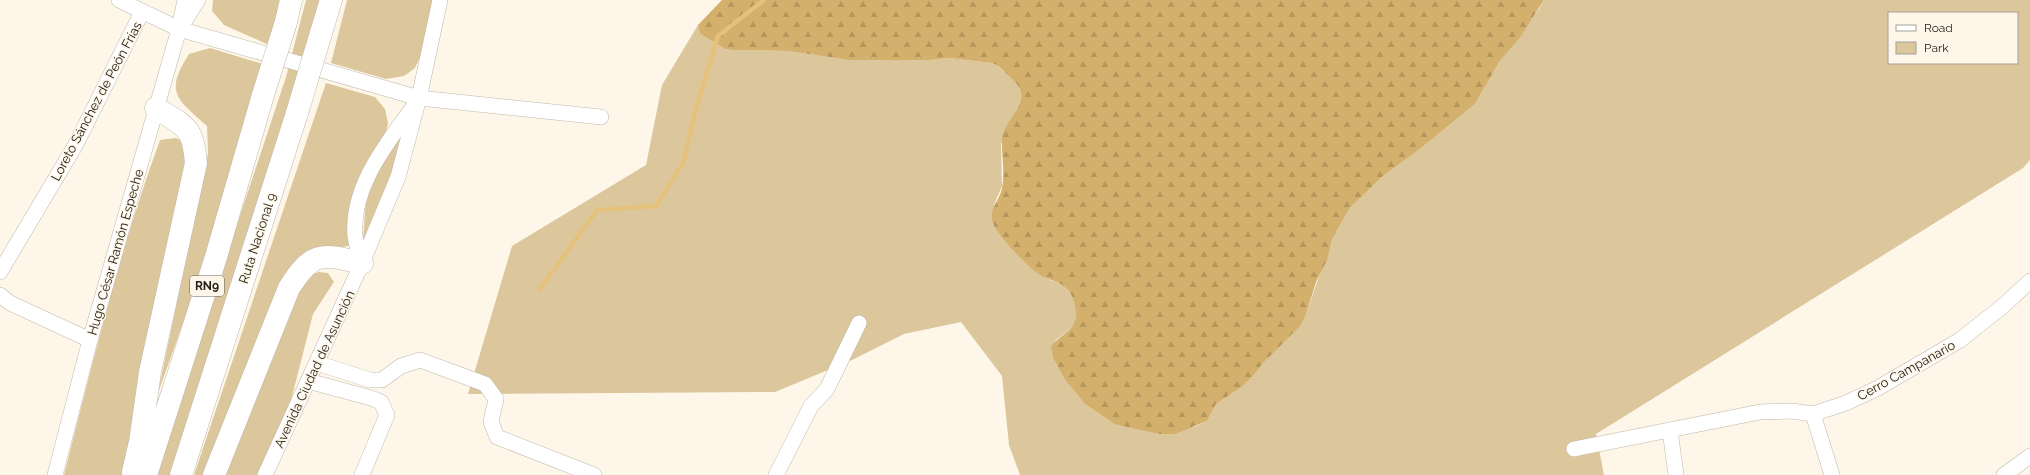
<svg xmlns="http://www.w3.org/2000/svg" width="2030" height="475" font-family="Raleway,sans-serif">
<defs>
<pattern id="forest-firs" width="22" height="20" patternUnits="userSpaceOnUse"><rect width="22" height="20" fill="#d3b06b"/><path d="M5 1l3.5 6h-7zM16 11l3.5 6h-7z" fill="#b5975c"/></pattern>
</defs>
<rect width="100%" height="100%" fill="#fef7e9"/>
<!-- green -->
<g fill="#dcc69c" fill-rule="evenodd">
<polygon points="213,0 285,0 269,45 224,25 212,11"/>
<polygon points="306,0 324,0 175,475 154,475 286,77"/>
<polygon points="347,0 435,0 422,53 415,68 404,76 386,79 331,63"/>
<path d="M1544,0h486v160l-7,8 -427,266 8,41h-584l-11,-30 -7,-69 -41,-54 -57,12 -52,26 -77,32 -307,2 44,-148 134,-81 16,-80 36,-60 2,9 25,15 7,1 56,1 57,8 86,1 18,-2 43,5 5,2 19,17 6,11 1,7 -22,44 1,42 -8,19 24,49c8,10 22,21 34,27 6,2 12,4 16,9 8,7 11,26 5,35 -4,6 -13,11 -18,16l-1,19 11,20 20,24 29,20 80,3 13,-6 9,-17 27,-18 11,-11 9,-12 43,-49 26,-75 18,-31 32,-31 38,-28 55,-45 25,-43 39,-52zM1889,13h128v50h-128z"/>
<path d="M210,48l53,16 -60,203 -45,126 50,-240 -1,-27c-30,-27 -43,-33 -18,-72z"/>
<polygon points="326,83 375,97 385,109 388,123 385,138 365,170 354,245 309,252 211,475 194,475"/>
<polygon points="403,134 375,227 363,240 366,198 375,174"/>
<path d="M176,138l12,6 -63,331h-61c29,-113 56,-226 96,-335z"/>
<polygon points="319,272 328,273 334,282 313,314 286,420 259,475 225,475 295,292 309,275"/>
</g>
<!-- forest -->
<path fill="url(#forest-firs)" d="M722,0h822l-23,36 -21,25 -25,43 -55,45 -38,28 -32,31 -18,31 -5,21 -11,22 -10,32 -6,12 -37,37 -9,12 -11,11 -27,18 -9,17 -32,13h-15l-46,-10 -29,-20 -20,-24 -11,-20 -3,-13c6,-10 21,-15 24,-27 3,-8 -1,-25 -8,-31 -7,-7 -18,-9 -27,-14 -11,-7 -43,-40 -47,-52 -4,-13 4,-20 8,-31 5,-17 0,-38 1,-55 6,-24 35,-36 9,-59 -6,-6 -12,-13 -19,-15l-43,-5 -18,2h-81l-62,-9 -56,-1 -7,-1 -25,-15 -2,-9z"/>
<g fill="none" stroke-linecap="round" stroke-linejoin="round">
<!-- stream -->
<polyline stroke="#e5c27c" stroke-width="4.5" points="540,289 597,210 656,206 683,163 697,105 718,36 764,0"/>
<!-- minor casing -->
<g stroke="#bfb8ab" stroke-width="16">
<g id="minor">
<polyline points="119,0 179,29 419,98 601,117"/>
<polyline points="184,22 198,0"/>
<path d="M362,263c-2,-9 -6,-18 -7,-27 -4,-49 31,-91 58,-129"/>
<polyline points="0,272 75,146 142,12"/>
<polyline points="0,295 10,303 90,340"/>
<polyline points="317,363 370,380 382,380 401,366 420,360 485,384 496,399 491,422 497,437 594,475"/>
<polyline points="308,381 371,398 381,402 387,415 362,475"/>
<polyline points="1813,414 1832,475"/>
<polyline points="1670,430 1676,475"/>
<polyline points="1574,449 1760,412 1792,411 1813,414 1846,403 1878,388 1960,340 2003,306 2030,281"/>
<polyline points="55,475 90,340 179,29 185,0"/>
<polyline points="265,475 362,263 398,177 419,98 440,0"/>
<polyline points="776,475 811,406 827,389 859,323"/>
<polyline points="2004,475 2030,456"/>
</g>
</g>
<!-- highway casing -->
<g stroke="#bfb8ab" stroke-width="23">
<g id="highway">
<polyline points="286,22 291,0"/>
<polyline points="321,33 331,0"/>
<path d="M133,472l7,-30 10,-70 46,-209c-3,-37 -10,-36 -40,-55"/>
<polyline points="146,475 216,257 263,95"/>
<polyline points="181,475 297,113"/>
<path d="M214,475l75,-187c24,-38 33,-34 73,-25"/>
</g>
</g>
<!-- minor -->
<use href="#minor" stroke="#fff" stroke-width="15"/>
<!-- highway -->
<use href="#highway" stroke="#fff" stroke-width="22"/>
<!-- highway-bridge casing -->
<g stroke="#bfb8ab" stroke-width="23" stroke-linecap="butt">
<g id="highway-bridge">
<polyline points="263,95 286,22"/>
<polyline points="297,113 321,33"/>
</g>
</g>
<!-- highway-bridge -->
<use href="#highway-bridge" stroke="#fff" stroke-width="22"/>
</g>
<g text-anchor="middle" stroke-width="3" stroke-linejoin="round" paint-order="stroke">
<!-- shield labels -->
<rect fill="#fef7e9" stroke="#65615a" stroke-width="1" x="190" y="276" width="34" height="20" rx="3"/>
<g font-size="12" font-weight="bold" fill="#23211c">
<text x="207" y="290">RN9</text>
</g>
<!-- street labels -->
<g font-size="13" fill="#23211c" stroke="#fef7e9">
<text transform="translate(96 101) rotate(-62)" y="5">Loreto Sánchez de Peón Frías</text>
<text transform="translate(257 238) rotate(-72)" y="5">Ruta Nacional 9</text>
<text transform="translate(115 252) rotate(-74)" y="5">Hugo César Ramón Espeche</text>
<text transform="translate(314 369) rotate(-65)" y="5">Avenida Ciudad de Asunción</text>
<text transform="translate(1906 370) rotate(-29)" y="5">Cerro Campanario</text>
</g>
</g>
<!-- legend -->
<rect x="1888" y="12" width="130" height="52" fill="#fef7e9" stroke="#a6a197"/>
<rect x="1896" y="25" width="20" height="6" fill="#ffffff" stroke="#a6a197"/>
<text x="1924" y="32" font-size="12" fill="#23211c">Road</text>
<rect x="1896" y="42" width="20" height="12" fill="#dcc69c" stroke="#a6a197"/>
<text x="1924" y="52" font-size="12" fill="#23211c">Park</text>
</svg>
